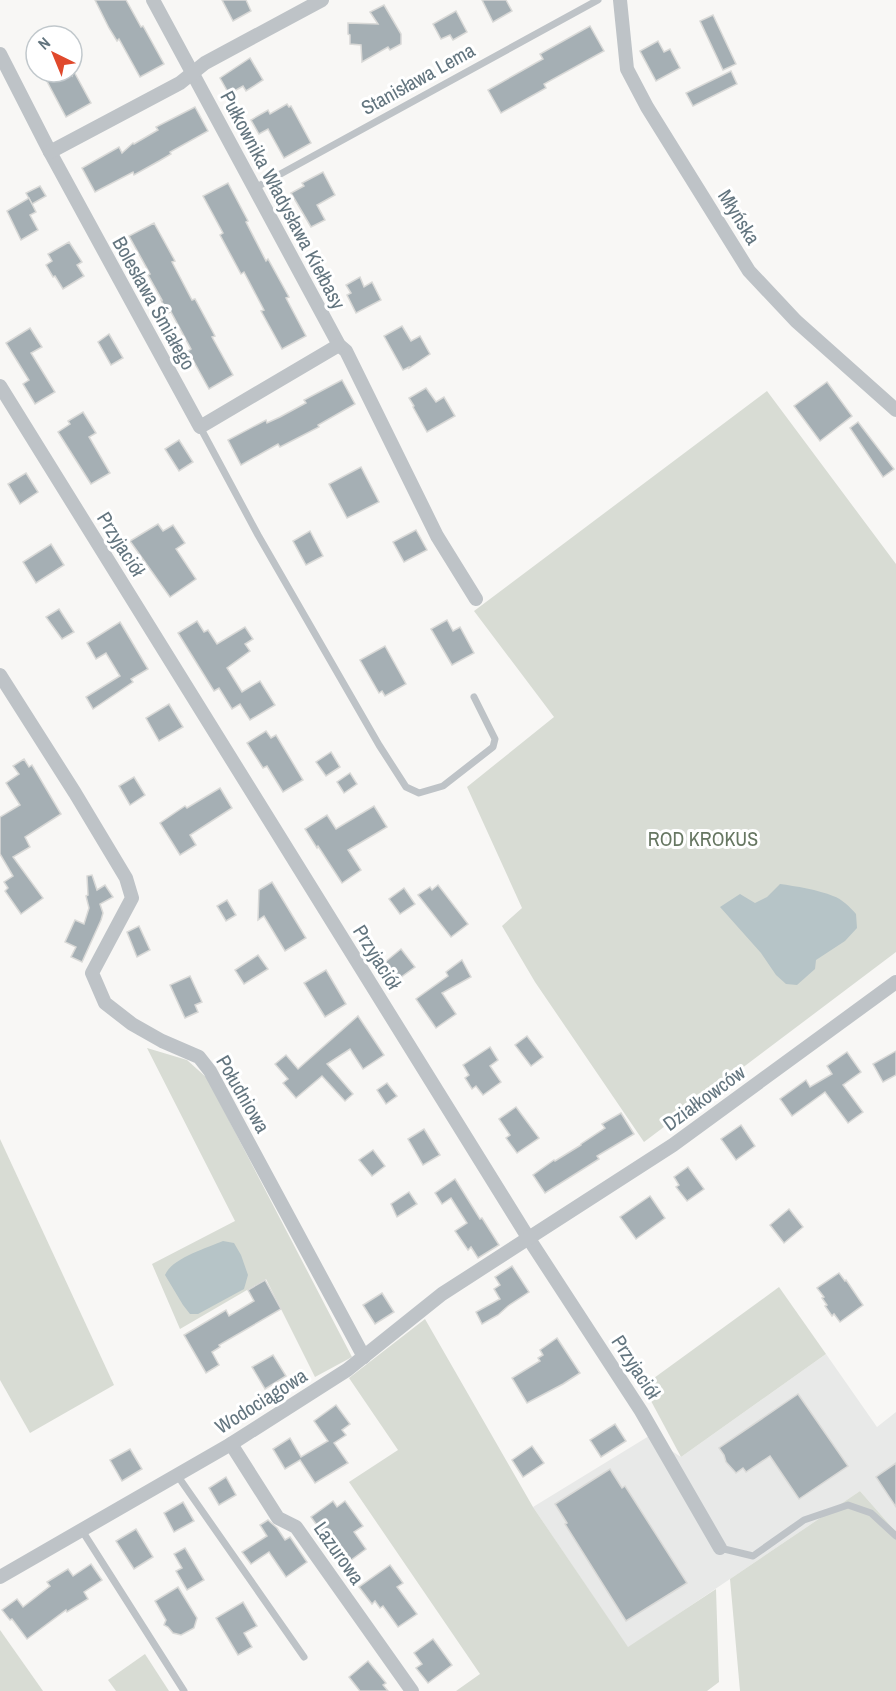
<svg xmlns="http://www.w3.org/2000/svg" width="896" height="1691" font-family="'Archivo Narrow',sans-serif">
<rect width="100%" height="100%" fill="#f8f7f5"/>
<!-- built -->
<polygon fill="#e8e9e8" points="826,1354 877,1427 896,1412 896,1532 860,1491 628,1648 533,1507 649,1436 681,1457"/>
<!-- green -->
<g fill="#d8dcd4">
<polygon points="767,391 896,564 896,952 644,1142 535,982 502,926 522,908 467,787 554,717 474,611"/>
<polygon points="147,1048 187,1060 207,1078 352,1357 315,1377 266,1279 180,1329 152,1264 235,1221"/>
<polygon points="0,1139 114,1385 30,1433 0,1380"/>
<polygon points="779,1287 826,1354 681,1457 643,1386"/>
<polygon points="425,1319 533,1507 628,1647 716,1589 719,1682 707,1691 456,1691 480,1674 349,1482 398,1450 349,1378"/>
<polygon points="860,1491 896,1532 896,1691 740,1691 730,1579"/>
<polygon points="0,1630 43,1691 0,1691"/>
<polygon points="145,1654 169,1691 116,1691 108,1680"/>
</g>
<!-- water -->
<g fill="#b6c4c7">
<path d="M780,884c15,2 39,6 53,12 9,3 17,11 23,18l1,14 -12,13 -29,19 -1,9 -18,16 -11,-1 -10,-9 -15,-22 -41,-46 20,-13 15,9 12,-6z"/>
<path d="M223,1241l11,2 7,12 7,20 -4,14 -46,25h-8l-7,-9 -18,-30c7,-17 42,-27 58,-34z"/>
</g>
<!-- building -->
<g fill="#a5afb4" stroke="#d9d9d7" stroke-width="1.5">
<polygon points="95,0 126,0 141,27 143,26 164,64 140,77 119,39 117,41 109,28"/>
<polygon points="222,0 246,0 251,11 233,21"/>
<polygon points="482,0 506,0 512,11 493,22"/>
<polygon points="384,5 401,34 401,44 390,50 388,47 362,62 361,45 350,44 350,35 348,34 348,23 378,24 370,12"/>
<polygon points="456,11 467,32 453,40 450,35 441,39 433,24"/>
<polygon points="713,15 736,64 723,70 700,21"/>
<polygon points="590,26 604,51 544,84 546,88 501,113 488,90 543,59 540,54"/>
<polygon points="658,41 664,52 670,49 680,68 656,81 640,51"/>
<polygon points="250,58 263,80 246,91 243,86 229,94 220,78"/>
<polygon points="72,68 91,103 66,117 42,72 70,72 72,75"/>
<polygon points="731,71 737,84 693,106 686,93"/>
<polygon points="287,104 289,107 291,106 311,143 284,158 268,129 259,134 251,120 268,110 270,114"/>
<polygon points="195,107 208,131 170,152 171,154 159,161 134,175 133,172 95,192 82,168 119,147 122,153 133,143 134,144 158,130 156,127"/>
<polygon points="323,172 335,195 317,205 325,220 311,227 291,193 304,186 302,183"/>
<polygon points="228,183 248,221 246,222 266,261 268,259 289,297 286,298 306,336 282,349 261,311 264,310 244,272 241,274 220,235 223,233 203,196"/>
<polygon points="40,186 46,196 32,204 26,193"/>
<polygon points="29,198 36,212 30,215 38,230 21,240 7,211"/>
<polygon points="154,223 175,261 172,262 192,300 195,299 215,336 212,337 233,375 209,389 188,351 191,349 171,312 168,313 161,300 162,300 148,275 150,274 129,236"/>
<polygon points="69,242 82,262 77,265 84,276 63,289 55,276 53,277 46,265 52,261 48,254"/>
<polygon points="360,277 364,287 372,282 381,300 356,313 347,295 351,293 346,285"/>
<polygon points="402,326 411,341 420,336 430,354 409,368 409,367 403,370 384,336"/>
<polygon points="30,328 42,347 31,353 55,392 35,404 23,384 29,380 6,343"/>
<polygon points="109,334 123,358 111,365 98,342"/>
<polygon points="342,380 355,404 318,425 319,427 280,447 278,444 241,465 228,440 266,420 267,423 280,417 306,403 304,400"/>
<polygon points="827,382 852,416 820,441 794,406"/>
<polygon points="426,388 436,402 444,397 455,416 427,432 413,407 414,406 409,398"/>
<polygon points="83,412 96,433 89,437 110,473 91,484 58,432 70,424 68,421"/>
<polygon points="858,422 894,469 883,477 850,428"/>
<polygon points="179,440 193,462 179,471 165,449"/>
<polygon points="361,467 379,502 347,518 329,484"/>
<polygon points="26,473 38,492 20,504 8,484"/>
<polygon points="158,524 163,531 173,525 185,543 176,549 196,579 170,597 130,541"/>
<polygon points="416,530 427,550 404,562 393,542"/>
<polygon points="310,531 323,556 306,565 293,541"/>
<polygon points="51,544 64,565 36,583 23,562"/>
<polygon points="59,609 74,632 62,639 46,617"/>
<polygon points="447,620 453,631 460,627 474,653 452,665 431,629"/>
<polygon points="197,621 204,632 208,630 217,644 245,627 253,639 245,644 250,651 227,668 242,692 260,681 275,705 250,720 240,704 232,709 219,688 214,691 178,633"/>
<polygon points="120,622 148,669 131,679 133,682 93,709 86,697 120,676 106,653 96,659 87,643"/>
<polygon points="385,646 406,684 385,696 382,691 379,693 360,660"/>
<polygon points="169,704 183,727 159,741 146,718"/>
<polygon points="266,731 271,738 276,735 303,780 283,792 267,766 263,768 247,743"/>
<polygon points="331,752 340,767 326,776 316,762"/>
<polygon points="24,759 29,767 32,765 61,814 25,837 30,847 13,857 43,898 21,914 5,891 8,888 4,882 13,876 0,854 0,817 20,805 6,783 19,774 13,766"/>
<polygon points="350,773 357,784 344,793 337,782"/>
<polygon points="134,777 145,795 130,805 119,786"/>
<polygon points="220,788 232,808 190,835 196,845 180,855 160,823 185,806 187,808"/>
<polygon points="374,806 387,827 348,850 361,870 342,883 318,846 317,848 305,829 327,815 336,829"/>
<polygon points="92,875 97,890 105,885 113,897 100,904 103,913 101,920 82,962 71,957 76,947 65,942 75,920 84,924 89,908 86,896 88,895 87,876"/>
<polygon points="272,882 306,938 285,951 264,916 258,920 259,890"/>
<polygon points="438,885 468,924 451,937 418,895 430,887 432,890"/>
<polygon points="404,888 415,904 400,914 389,899"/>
<polygon points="227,900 236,915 226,921 217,906"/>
<polygon points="139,926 150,950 137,957 127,932"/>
<polygon points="401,949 415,967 397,980 384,963"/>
<polygon points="258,955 268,969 244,984 235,970"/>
<polygon points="462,960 471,977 442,993 456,1014 436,1028 416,999 448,976 446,972"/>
<polygon points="326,970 346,1004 325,1017 304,983"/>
<polygon points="190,976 202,1002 195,1005 198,1012 185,1018 170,985"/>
<polygon points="358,1016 384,1055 363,1069 350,1049 327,1064 353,1094 345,1101 322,1076 296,1098 283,1083 288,1079 275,1064 286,1055 298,1069"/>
<polygon points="527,1036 543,1057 531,1066 515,1045"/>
<polygon points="490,1047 498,1060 490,1066 501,1082 483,1095 476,1086 472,1089 465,1078 469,1075 463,1065"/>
<polygon points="896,1051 896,1075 883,1082 873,1064"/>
<polygon points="847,1052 861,1072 843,1085 863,1112 848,1123 825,1092 792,1116 780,1099 806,1080 810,1087 832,1074 827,1066"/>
<polygon points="387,1083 397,1096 386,1104 377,1090"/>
<polygon points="516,1107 539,1138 517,1153 506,1138 510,1135 499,1119"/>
<polygon points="621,1113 634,1134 597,1156 599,1159 545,1193 533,1175 554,1160 555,1161 581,1145 581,1144 605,1128 602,1124"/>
<polygon points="741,1125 755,1146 736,1160 721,1139"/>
<polygon points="424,1129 440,1155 423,1165 408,1139"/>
<polygon points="373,1150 385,1166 372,1176 359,1160"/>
<polygon points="688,1167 704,1189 687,1201 676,1187 679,1185 674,1177"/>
<polygon points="455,1179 480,1219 482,1218 499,1245 478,1258 471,1247 468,1250 455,1231 467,1223 451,1198 442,1204 435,1193"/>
<polygon points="409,1192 417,1204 397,1217 391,1204"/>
<polygon points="650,1196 665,1218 636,1239 620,1217"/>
<polygon points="789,1209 803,1227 784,1243 770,1225"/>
<polygon points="512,1266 529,1292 508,1306 498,1315 482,1324 476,1312 500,1299 494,1289 500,1285 495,1277"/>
<polygon points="839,1273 845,1281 846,1280 863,1305 840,1322 834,1314 832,1316 825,1306 827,1305 822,1298 824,1297 817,1288"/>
<polygon points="265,1280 281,1309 219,1345 220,1347 212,1352 219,1365 206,1373 184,1335 226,1310 229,1316 254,1301 248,1290"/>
<polygon points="382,1293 394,1312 375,1324 363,1305"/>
<polygon points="557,1338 580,1373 563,1384 527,1403 512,1378 540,1361 538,1358 543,1355 540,1350"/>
<polygon points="273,1355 286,1376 265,1389 252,1367"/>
<polygon points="798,1394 848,1466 799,1499 770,1456 746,1472 743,1468 736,1473 726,1462 724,1455 719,1448"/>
<polygon points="336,1405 350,1424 342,1430 346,1435 334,1443 348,1463 315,1483 300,1460 285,1469 273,1449 290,1438 301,1457 328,1441 314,1421"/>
<polygon points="615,1424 626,1441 601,1457 590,1440"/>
<polygon points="532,1446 544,1463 523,1477 512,1460"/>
<polygon points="130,1449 142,1469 122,1481 110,1460"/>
<polygon points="896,1463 896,1507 876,1477"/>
<polygon points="610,1469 622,1488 625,1486 687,1583 626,1621 565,1524 567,1523 555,1504"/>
<polygon points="226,1477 236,1495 219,1505 209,1488"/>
<polygon points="333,1501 337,1507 345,1501 363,1526 354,1532 366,1549 347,1563 333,1544 331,1545 311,1517"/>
<polygon points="183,1502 194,1521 174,1532 164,1513"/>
<polygon points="268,1520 277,1528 285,1540 290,1537 307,1562 286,1577 269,1552 251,1564 242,1552 267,1536 260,1525"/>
<polygon points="136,1529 153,1557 134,1569 116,1541"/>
<polygon points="185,1548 204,1580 187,1590 176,1571 182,1568 174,1554"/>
<polygon points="91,1564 102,1580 84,1592 88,1599 67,1612 66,1610 27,1639 12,1619 10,1620 2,1610 17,1599 23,1607 50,1586 47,1582 68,1569 73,1576"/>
<polygon points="390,1565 403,1583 397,1587 417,1614 398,1627 383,1606 380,1608 375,1601 372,1604 359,1587"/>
<polygon points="178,1587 197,1618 194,1628 181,1635 173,1633 168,1627 164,1625 166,1620 155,1601"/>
<polygon points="243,1602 257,1626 244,1633 252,1647 238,1655 216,1618"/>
<polygon points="433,1639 452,1665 428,1683 416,1668 422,1664 414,1653"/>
<polygon points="368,1661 386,1683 383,1685 388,1691 360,1691 349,1677"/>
</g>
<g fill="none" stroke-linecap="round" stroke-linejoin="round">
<!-- service -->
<g stroke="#bec3c7" stroke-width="7">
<polyline points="255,188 598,0"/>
<polyline points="200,427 258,535 379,745 406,787 419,793 443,786 493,747 495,739 474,697"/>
<polyline points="177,1475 304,1657"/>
<polyline points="81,1529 184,1691"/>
<polyline points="720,1548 753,1556 804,1520 848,1505 871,1513 896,1536"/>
</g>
<!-- minor -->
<g stroke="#bec3c7" stroke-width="14">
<polyline points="153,0 339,345 346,351 437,536 476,599"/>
<polyline points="620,0 627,69 647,107 749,271 796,321 896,410"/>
<polyline points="0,54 50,152 200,427 339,345"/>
<polyline points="50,152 180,83 205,63 322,0"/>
<polyline points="0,386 529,1239 641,1411 720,1548"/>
<polyline points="0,675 75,793 126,878 132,898 92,973 105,1003 132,1024 162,1041 199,1057 210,1071 364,1357"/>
<polyline points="231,1444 278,1518 296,1527 412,1691"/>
<polyline points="0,1577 231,1444 347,1370 442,1294 673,1145 896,982"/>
</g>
</g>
<g text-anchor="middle" stroke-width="6" stroke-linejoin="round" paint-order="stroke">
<!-- street labels -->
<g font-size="20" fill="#63757f" stroke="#fff">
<text transform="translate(418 79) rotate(-29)" y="7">Stanisława Lema</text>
<text transform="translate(283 200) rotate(62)" y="7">Pułkownika Władysława Kiełbasy</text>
<text transform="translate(739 217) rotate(58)" y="7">Młyńska</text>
<text transform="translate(154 303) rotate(61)" y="7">Bolesława Śmiałego</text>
<text transform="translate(121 544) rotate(58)" y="7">Przyjaciół</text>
<text transform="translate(377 957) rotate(58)" y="7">Przyjaciół</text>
<text transform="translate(243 1094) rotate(60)" y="7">Południowa</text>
<text transform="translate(704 1098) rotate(-36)" y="7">Działkowców</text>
<text transform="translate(636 1367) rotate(57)" y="7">Przyjaciół</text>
<text transform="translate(261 1401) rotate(-32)" y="7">Wodociągowa</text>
<text transform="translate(339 1553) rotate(55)" y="7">Lazurowa</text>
</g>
<!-- park labels -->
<g font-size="20" fill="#677762" stroke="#fff">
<text x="703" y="846">ROD KROKUS</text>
</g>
</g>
<!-- north arrow -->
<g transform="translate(54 54) rotate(317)"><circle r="28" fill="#ffffff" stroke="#c1c8cc" stroke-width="1.5"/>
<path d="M0-4.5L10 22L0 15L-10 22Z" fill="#e0492c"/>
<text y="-9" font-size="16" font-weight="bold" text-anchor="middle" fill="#63757f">N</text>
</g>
</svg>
